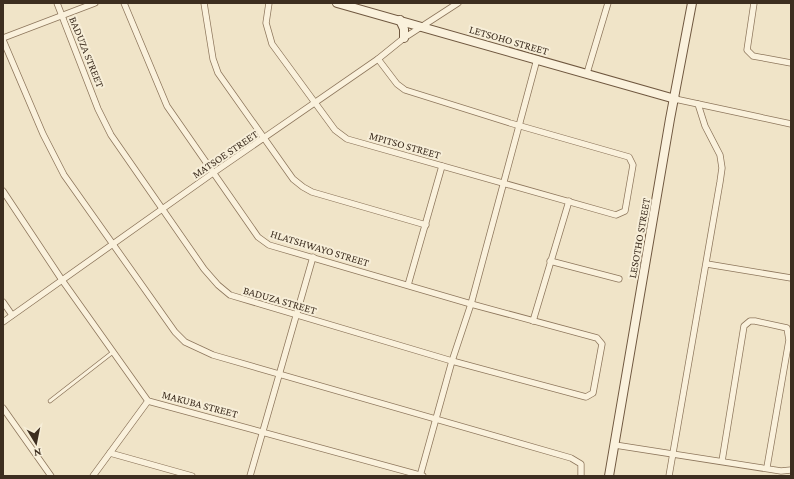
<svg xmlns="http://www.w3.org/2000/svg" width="794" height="479" font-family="'Crimson Pro',serif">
<rect width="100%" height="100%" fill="#f0e4c8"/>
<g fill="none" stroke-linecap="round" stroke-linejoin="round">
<!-- lane casing -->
<g stroke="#8d765c" stroke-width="4.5">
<polyline id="lane" points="50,401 113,352"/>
</g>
<!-- street casing -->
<g stroke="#8d765c" stroke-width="7">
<g id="street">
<polyline points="57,3 98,109 111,135 204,269 218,285 230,295 452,361 586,397 593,393 602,344 597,338 471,304 269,245 258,237 167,106 124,3"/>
<polyline points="204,3 213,59 218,73 293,179 303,187 312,192 426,225"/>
<polyline points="269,3 266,23 272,44 335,130 347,139 616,215 625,211 633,165 629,157 510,123 405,90 397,84 378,59"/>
<polyline points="754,3 747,50 753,56 791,63"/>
<polyline points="3,38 95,3"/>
<polyline points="3,40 43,134 64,175 175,332 185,342 213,355 571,458 581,464 581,476"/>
<polyline points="587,73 608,3"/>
<polyline points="675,99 791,124"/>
<polyline points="3,191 62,280 148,401 423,476"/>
<polyline points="550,261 619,279"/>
<polyline points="707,264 791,278"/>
<polyline points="408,285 442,166"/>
<polyline points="3,302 12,315"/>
<polyline points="533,321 569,201"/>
<polyline points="3,322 213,173 378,59 404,38 458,3"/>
<polyline points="3,408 51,476"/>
<polyline points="615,445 781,471 791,470"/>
<polyline points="110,453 192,476"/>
<polyline points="722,461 744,326 750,321 755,321 787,328 789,340 767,467"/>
<polyline points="93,476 148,401"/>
<polyline points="250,476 313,257"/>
<polyline points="420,476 452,361 471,304 537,59"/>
<polyline points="669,476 720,182 722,168 720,155 705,126 698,104"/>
</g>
</g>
<!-- secondary casing -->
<g stroke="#6f573f" stroke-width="10">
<g id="secondary">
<polyline points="337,3 675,99"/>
<polyline points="400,20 404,29 404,38"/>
<polyline points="609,476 670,119 692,3"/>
</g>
</g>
<!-- lane -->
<use href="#lane" stroke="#faf1dc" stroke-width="3"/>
<!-- street -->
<use href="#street" stroke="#faf1dc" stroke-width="5.5"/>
<!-- secondary -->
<use href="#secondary" stroke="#faf1dc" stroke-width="8"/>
</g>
<g text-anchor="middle" stroke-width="4" stroke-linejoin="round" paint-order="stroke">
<!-- street labels -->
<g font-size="11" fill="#3d2e20" stroke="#f7eed8">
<text transform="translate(509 40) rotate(16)" y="4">LETSOHO STREET</text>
<text transform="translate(87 52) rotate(68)" y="4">BADUZA STREET</text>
<text transform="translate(405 145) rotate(16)" y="4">MPITSO STREET</text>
<text transform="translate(225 154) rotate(-34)" y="4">MATSOE STREET</text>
<text transform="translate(639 238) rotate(-80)" y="4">LESOTHO STREET</text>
<text transform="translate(320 248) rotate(17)" y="4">HLATSHWAYO STREET</text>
<text transform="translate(280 300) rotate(16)" y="4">BADUZA STREET</text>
<text transform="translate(200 404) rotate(15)" y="4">MAKUBA STREET</text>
</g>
</g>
<!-- border -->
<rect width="794" height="479" fill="none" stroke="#3d2e20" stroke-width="8"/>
<!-- north arrow -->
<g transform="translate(36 443) rotate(170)" stroke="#f7eed8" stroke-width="3" paint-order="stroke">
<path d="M0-3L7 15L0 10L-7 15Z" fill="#3d2e20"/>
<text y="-6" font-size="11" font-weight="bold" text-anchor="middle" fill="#3d2e20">N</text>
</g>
</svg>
